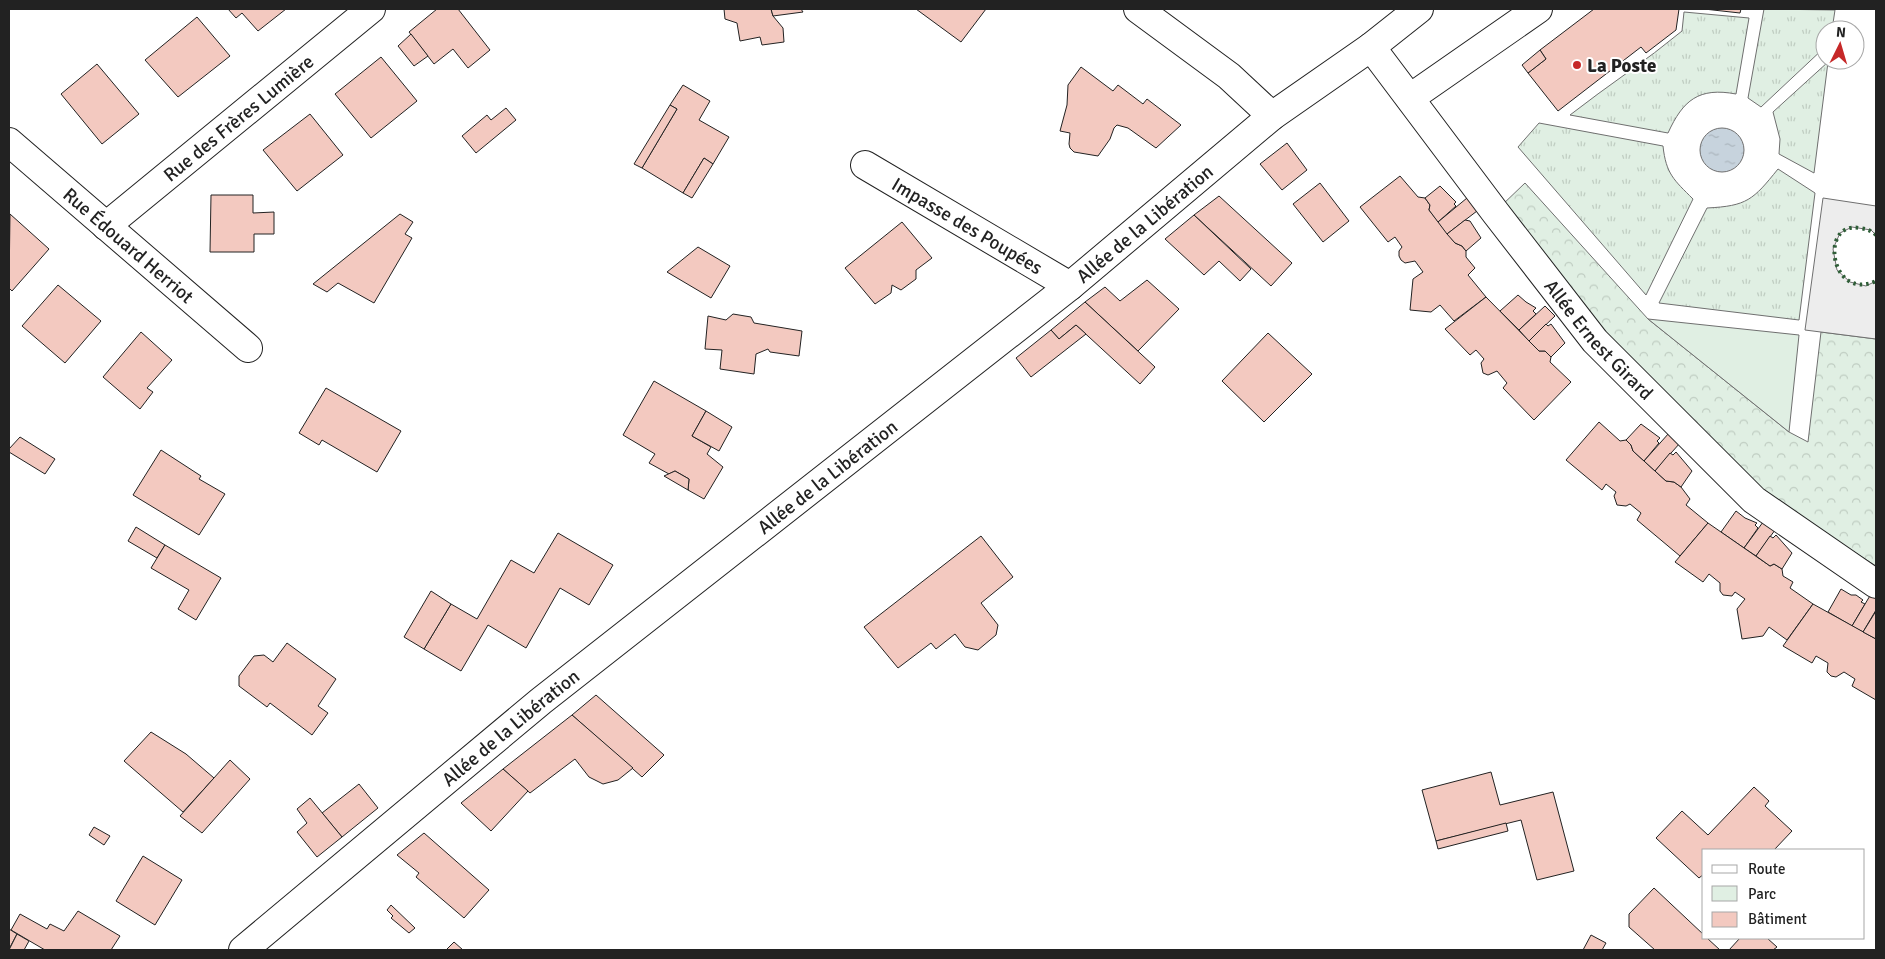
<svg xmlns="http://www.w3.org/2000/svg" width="1885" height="959" font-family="Signika,sans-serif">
<defs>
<pattern id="grass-tufts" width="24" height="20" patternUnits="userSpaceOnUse" patternTransform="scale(1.25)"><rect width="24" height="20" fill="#e0efe3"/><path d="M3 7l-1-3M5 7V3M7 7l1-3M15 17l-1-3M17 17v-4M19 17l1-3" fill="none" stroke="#c0cdc2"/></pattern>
<pattern id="forest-crowns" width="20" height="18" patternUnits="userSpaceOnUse" patternTransform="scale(1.25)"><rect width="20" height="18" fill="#e0efe3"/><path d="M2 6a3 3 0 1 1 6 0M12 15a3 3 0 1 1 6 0" fill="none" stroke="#c0cdc2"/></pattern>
<pattern id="water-ripples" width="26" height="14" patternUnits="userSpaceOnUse" patternTransform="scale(1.25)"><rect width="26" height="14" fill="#c7d3dd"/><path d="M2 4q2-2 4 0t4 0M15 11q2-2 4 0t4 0" fill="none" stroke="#abb5bd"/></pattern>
</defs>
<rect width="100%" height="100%" fill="#fff"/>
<!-- grass -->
<g fill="url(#grass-tufts)" stroke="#6f6f6f">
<polygon points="1764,9 1835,10 1832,30 1825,30 1825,47 1761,107 1748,98"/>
<path d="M1684,12l65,6 -13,76c-37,-7 -53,6 -68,39l-98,-18c37,-29 76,-54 112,-84z"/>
<polygon points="1828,62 1814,173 1779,154 1780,139 1773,112"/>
<path d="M1539,123l124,23c3,28 11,34 30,53l-47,96 -128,-148z"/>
<path d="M1778,169l37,24 -16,127 -140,-17 48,-95c40,-2 46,-8 71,-39z"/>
</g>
<!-- forest -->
<polygon fill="url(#forest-crowns)" stroke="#6f6f6f" points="1525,183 1648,319 1789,432 1808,442 1821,332 1876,339 1876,566 1760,492 1627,363 1500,207"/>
<!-- park -->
<polygon fill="#e0efe3" stroke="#6f6f6f" points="1648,319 1799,335 1789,432"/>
<!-- parking -->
<polygon fill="#ededed" stroke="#6f6f6f" points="1823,198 1876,206 1876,235 1871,230 1852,227 1840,233 1833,249 1837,270 1850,282 1866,286 1876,281 1876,339 1805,330"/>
<!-- water -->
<circle fill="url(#water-ripples)" stroke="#6f6f6f" cx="1722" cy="150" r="22"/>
<!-- building -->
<g fill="#f3c9c0" stroke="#222">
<polygon points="228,9 286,9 258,31 242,13 236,18"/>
<polygon points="437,9 458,9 490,50 468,68 453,49 434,64 409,32"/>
<polygon points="724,9 771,9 773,16 783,28 784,42 762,45 760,37 740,41 737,23 725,19"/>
<polygon points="771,9 801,9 803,12 773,16"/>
<polygon points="916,9 986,9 961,42"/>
<polygon points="1594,9 1679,9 1676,30 1646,53 1641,47 1558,111 1528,73 1546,59 1540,50"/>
<polygon points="1704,9 1741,9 1740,13"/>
<polygon points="197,17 230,56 178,97 145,60"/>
<polygon points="411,34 428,56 414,66 398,46"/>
<polygon points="1540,50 1546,59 1528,73 1522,65"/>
<polygon points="381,57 417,101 371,138 335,94"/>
<polygon points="97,64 139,114 102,144 61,94"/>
<polygon points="1081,67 1113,91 1118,85 1143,104 1147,99 1181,125 1156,148 1128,128 1117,125 1114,128 1110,139 1098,156 1074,152 1070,148 1069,144 1070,133 1060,131 1067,105 1068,85"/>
<polygon points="683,85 710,101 699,120 729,137 713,164 704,158 683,193 642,168 677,109 670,105"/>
<polygon points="670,105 677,109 642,168 634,164"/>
<polygon points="506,108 516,120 476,153 462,136 487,115 491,120"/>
<polygon points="310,114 343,155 297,191 263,150"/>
<polygon points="1287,143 1307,170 1282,190 1260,164"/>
<polygon points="704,158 713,164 692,198 683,193"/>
<polygon points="1400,176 1418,197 1425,198 1430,205 1429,210 1455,243 1462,246 1466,251 1466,257 1475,268 1468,275 1486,297 1454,321 1440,305 1431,312 1410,310 1413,279 1423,272 1415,261 1405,263 1401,260 1399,256 1399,251 1402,247 1395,237 1388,242 1360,207"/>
<polygon points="1320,183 1349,221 1323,242 1293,204"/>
<polygon points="1440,186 1456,202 1454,204 1456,206 1438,222 1429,210 1430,205 1425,198"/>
<polygon points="211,195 253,195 253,213 274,212 274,234 254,234 254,252 210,252"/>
<polygon points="1219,196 1292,263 1271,286 1194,215"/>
<polygon points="1467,198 1477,211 1447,234 1438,222"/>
<polygon points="10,214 49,249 12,291 9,288"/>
<polygon points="400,214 413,222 405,234 412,238 374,303 338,283 327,292 313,284"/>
<polygon points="1194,215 1251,269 1240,281 1219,261 1204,275 1165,239"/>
<polygon points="1465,220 1470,221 1481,238 1466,251 1462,246 1455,243 1447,234"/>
<polygon points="902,222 932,258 916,270 916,279 901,290 892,285 891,293 875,304 845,268"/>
<polygon points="698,247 730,266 711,298 667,272"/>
<polygon points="1147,280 1179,309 1138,351 1085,302 1105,287 1120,301"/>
<polygon points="58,285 101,321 65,363 22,326"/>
<polygon points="1518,295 1526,302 1536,308 1533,311 1536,314 1519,330 1500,311"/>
<polygon points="1486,297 1539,351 1545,351 1551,357 1550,362 1571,382 1534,420 1503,388 1507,383 1497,371 1488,375 1483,373 1481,363 1484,359 1476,350 1470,355 1445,329"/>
<polygon points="1085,302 1155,367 1140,384 1076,325 1059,339 1051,330"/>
<polygon points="1545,306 1555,316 1529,341 1519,330"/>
<polygon points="733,314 751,317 754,323 802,331 799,356 770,352 768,349 756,354 754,374 720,369 722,350 705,349 708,316 726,320"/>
<polygon points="1546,324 1548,326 1551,324 1565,343 1551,357 1545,351 1539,351 1529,341"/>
<polygon points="1076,325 1086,334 1031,377 1016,358 1051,330 1059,339"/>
<polygon points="141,332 172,360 147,388 153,392 140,409 103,377"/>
<polygon points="1268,333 1312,374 1264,422 1222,381"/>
<polygon points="654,381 706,411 692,436 711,447 707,454 723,467 704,499 688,490 689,479 675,471 669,474 649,463 655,454 623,435"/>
<polygon points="326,388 401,431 377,472 322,440 319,445 299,433"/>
<polygon points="706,411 732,427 719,451 692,436"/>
<polygon points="1599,422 1620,441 1626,440 1631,445 1633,451 1666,481 1674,482 1681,487 1690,499 1686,505 1708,523 1680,556 1637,520 1641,513 1630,504 1626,506 1617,505 1614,496 1616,492 1606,484 1602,490 1566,460"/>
<polygon points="1641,424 1660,438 1657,441 1659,443 1644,461 1633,451 1631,445 1626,440"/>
<polygon points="1669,433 1680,443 1655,471 1644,461"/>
<polygon points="20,437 55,459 45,474 9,452 9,449"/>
<polygon points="161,450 201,476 199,479 225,494 199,535 133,495"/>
<polygon points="1676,452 1692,471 1681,487 1674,482 1666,481 1655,471 1670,453 1673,455"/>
<polygon points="675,471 689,479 688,490 664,476"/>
<polygon points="1736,511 1745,518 1757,523 1755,525 1758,528 1744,548 1721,532"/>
<polygon points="1766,518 1778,526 1756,556 1744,548"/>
<polygon points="1708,523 1770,566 1774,564 1782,569 1783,576 1793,582 1790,588 1813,604 1787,640 1769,627 1763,636 1742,639 1737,609 1745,599 1735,592 1732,596 1723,595 1720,591 1720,583 1709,574 1703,582 1675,562"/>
<polygon points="136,527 165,545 157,558 128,541"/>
<polygon points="558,533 613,565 589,605 560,588 526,648 488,625 461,671 424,649 451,604 477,619 511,560 534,573"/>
<polygon points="1776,535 1792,553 1782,569 1774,564 1770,566 1756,556 1770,536 1773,538"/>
<polygon points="981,536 1013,577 981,603 998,625 996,635 978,650 965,647 955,634 936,649 931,643 898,668 864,627"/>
<polygon points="165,545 221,578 196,620 178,609 189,590 151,568"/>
<polygon points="1841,589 1851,595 1856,595 1863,600 1861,602 1865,604 1852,626 1828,612"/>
<polygon points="431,591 451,604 424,649 404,637"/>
<polygon points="1871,594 1876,597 1876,610 1863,632 1852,626"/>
<polygon points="1813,604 1876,639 1876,700 1852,686 1855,679 1844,672 1836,677 1831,676 1827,672 1828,663 1816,656 1812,663 1783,646"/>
<polygon points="1876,611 1876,639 1863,632"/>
<polygon points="287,643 336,679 318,706 328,713 312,735 270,703 267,707 239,686 239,676 254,656 264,655 273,662"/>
<polygon points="596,695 664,755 642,777 572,715"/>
<polygon points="572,715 633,768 618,780 603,784 589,777 575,759 530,793 503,769"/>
<polygon points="151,732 186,754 214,778 183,812 124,761"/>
<polygon points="230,760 250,779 202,833 180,816"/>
<polygon points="503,769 528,791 491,831 461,803"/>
<polygon points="1491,772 1500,805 1553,792 1574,871 1537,880 1521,820 1436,841 1422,790"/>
<polygon points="359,784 378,808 342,837 322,813"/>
<polygon points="1754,787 1769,801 1765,806 1792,831 1774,850 1704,850 1704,874 1699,878 1656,838 1682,811 1708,835"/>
<polygon points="310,798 342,837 317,857 297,832 307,823 297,809"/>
<polygon points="1506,823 1508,831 1438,849 1436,841"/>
<polygon points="94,827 110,836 104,845 89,835"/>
<polygon points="424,833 489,890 464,918 416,877 419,873 397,855"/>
<polygon points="143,856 182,880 155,925 116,901"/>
<polygon points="1654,888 1704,935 1704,938 1707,938 1720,950 1655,950 1629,927 1629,914"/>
<polygon points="391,905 415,928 409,933 391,918 393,916 387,910"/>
<polygon points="78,911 120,936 111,950 45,950 11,930 20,914 47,929 50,924 64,931"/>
<polygon points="9,929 17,934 9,949"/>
<polygon points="17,934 29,941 24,950 9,950"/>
<polygon points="1591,935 1606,943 1602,950 1583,950"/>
<polygon points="1740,938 1767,938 1777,947 1773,950 1729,950"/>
<polygon points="454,942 463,950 446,950"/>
</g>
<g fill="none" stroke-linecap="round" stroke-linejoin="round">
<!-- minor casing -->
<g stroke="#222" stroke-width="30">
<g id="minor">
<polyline points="1138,9 1229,76 1272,116"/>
<path id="s1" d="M1371,47l124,165 100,129 159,159 122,84"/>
<polyline points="1410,98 1538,9"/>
<path id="s2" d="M9,142l239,206"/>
<path id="s3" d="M865,165l205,121"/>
<path id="s4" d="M106,226l265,-217"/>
<path id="s5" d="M243,950l298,-249 529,-415 202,-170 99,-69 48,-38"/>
</g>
</g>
<!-- minor -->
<use href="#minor" stroke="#fff" stroke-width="28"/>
<!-- hedge -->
<path stroke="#2f5e38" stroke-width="4" stroke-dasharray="2.5 4" stroke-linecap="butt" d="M1876,235c-5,-5 -10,-6 -17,-7 -40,-7 -29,74 17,53"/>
</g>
<!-- markers -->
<circle fill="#c62828" stroke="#fff" stroke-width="2" cx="1577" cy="65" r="5"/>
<g text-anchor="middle" stroke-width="4" stroke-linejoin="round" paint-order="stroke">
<!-- poi labels -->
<g font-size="19" font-weight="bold" fill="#222" stroke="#fff" text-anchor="start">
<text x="1587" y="72">La Poste</text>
</g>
<!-- street labels -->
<g font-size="19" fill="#222" stroke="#fff">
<text dy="7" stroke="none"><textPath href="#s4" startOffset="171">Rue des Frères Lumière</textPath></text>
<text dy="7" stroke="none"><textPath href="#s5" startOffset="1158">Allée de la Libération</textPath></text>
<text dy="7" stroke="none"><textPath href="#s3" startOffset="119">Impasse des Poupées</textPath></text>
<text dy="7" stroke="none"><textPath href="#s2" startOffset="158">Rue Édouard Herriot</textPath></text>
<text dy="7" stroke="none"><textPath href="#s1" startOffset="371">Allée Ernest Girard</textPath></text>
<text dy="7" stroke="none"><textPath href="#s5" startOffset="752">Allée de la Libération</textPath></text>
<text dy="7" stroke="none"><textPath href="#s5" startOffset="348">Allée de la Libération</textPath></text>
</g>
</g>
<!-- border -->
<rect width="1885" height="959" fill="none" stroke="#222222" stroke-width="20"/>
<!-- legend -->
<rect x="1702" y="849" width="162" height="90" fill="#ffffff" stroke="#a7a7a7"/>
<rect x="1712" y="865" width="25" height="8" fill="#ffffff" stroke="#a7a7a7"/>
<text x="1748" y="874" font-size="15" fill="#222222">Route</text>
<rect x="1712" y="886" width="25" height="15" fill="#e0efe3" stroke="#a7a7a7"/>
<text x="1748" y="899" font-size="15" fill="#222222">Parc</text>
<rect x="1712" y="912" width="25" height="15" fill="#f3c9c0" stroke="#a7a7a7"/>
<text x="1748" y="924" font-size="15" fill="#222222">Bâtiment</text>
<!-- north arrow -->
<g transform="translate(1840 45) rotate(5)"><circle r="24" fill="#ffffff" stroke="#a7a7a7"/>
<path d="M0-4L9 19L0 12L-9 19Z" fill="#c62828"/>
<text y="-8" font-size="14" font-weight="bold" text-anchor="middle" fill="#222222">N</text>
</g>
</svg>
